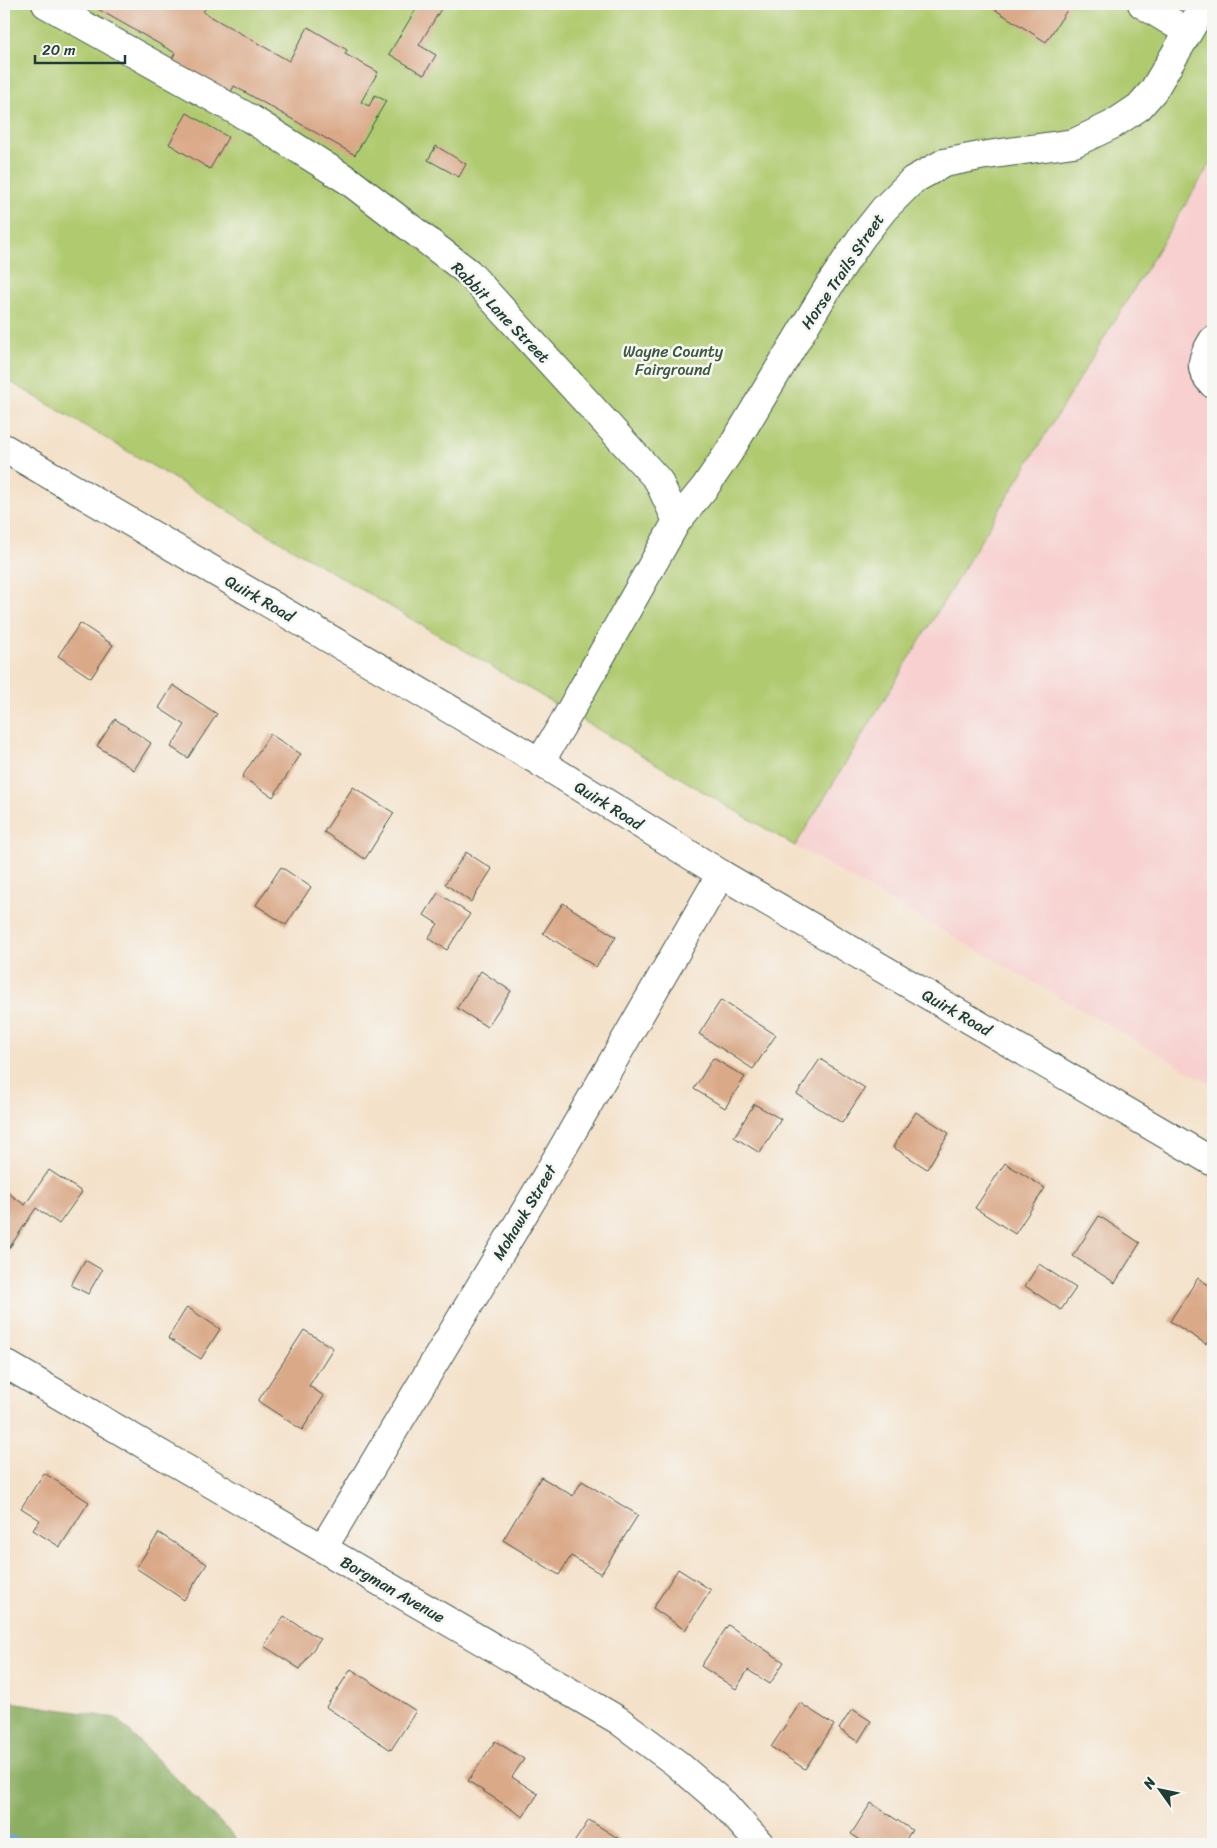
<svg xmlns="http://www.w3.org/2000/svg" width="1217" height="1848" font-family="Sriracha,sans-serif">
<rect width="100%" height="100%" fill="#f6f6f2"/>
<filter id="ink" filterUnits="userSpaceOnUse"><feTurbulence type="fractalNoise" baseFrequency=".02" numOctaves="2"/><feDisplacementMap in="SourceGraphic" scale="10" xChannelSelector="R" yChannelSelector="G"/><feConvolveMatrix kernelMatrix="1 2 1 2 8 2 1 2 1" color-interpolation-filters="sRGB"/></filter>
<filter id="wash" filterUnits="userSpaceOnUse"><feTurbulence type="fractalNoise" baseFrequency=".0096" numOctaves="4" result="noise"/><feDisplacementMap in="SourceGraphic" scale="20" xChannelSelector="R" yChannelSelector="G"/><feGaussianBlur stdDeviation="1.12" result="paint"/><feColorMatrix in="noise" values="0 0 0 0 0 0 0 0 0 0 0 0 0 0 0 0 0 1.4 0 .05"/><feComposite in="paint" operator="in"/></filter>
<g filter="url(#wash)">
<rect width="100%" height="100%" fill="#f4e1c9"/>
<!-- built -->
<polygon fill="#f7d0cf" points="1213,159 1213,1085 795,846"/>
<!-- green -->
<polygon fill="#b0ca70" stroke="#688452" points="4,4 1213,4 1213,159 795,846 4,378"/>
<!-- forest -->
<polygon fill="#8cae62" stroke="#56764b" points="4,1701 116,1718 242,1844 4,1844"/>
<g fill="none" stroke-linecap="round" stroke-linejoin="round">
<!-- stream -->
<polyline stroke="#67a5d9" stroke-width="9" points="4,1838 22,1844"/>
</g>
<g id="blocks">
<!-- building -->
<g fill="#daa988">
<polygon points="89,4 208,4 203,12 289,61 308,27 347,50 345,54 378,72 361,102 369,106 375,95 386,101 355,155 234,86 229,96 170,63 175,53"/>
<polygon points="419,4 444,4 419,45 436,55 424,75 389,54"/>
<polygon points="986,4 1071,4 1046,42"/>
<polygon points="187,113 228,137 210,169 169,144"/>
<polygon points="436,146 466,164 459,177 428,160"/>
<polygon points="80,623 113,645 91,678 58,656"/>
<polygon points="173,685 217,714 188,758 171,747 185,725 159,708"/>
<polygon points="115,719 151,743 134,770 97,746"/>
<polygon points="270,734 301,754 273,797 242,777"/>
<polygon points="353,787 394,813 365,859 324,832"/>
<polygon points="466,852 492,869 471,902 445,884"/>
<polygon points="281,867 311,887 286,925 256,905"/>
<polygon points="438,893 470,914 447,950 428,938 438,924 424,915"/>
<polygon points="563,903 616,937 596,967 543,933"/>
<polygon points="481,971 511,991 487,1027 457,1008"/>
<polygon points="721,1000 776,1035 753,1069 699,1034"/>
<polygon points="713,1058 745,1077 725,1108 694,1089"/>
<polygon points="820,1059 865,1088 842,1123 797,1094"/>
<polygon points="754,1104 781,1119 760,1153 734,1137"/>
<polygon points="916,1112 949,1133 927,1169 893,1147"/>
<polygon points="1005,1163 1045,1188 1015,1234 975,1208"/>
<polygon points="49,1170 82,1192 59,1224 36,1208 8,1250 4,1247 4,1190 25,1205"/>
<polygon points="1099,1216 1140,1243 1115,1283 1073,1256"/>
<polygon points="85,1260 102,1270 88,1294 71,1285"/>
<polygon points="1039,1264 1076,1288 1061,1310 1025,1286"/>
<polygon points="1198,1278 1213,1288 1213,1334 1206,1344 1170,1321"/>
<polygon points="187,1307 220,1329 201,1359 168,1338"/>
<polygon points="304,1330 333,1348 309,1386 324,1396 302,1430 258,1401"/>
<polygon points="44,1473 89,1502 60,1547 33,1530 40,1520 21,1508"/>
<polygon points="541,1477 573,1496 582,1481 638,1515 601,1574 571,1556 559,1575 503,1540"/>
<polygon points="159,1533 207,1564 184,1600 136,1568"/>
<polygon points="678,1569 711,1590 685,1630 653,1608"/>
<polygon points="284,1616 320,1639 300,1669 264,1646"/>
<polygon points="728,1625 784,1662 770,1684 748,1670 736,1689 701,1666"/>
<polygon points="351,1669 416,1711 391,1750 326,1707"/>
<polygon points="800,1703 834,1725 805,1769 771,1747"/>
<polygon points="852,1709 871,1721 858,1742 839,1729"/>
<polygon points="495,1741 524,1759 512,1777 538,1794 523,1817 468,1781"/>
<polygon points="871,1803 912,1830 903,1844 867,1844 851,1834"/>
<polygon points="589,1820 627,1844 573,1844"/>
</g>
</g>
</g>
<g filter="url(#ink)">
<use href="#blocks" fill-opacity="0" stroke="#3f564a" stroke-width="1"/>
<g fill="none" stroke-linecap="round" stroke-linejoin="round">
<!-- minor casing -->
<g stroke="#3f564a" stroke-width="30">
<g id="minor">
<polyline points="46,4 251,119 349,181 468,272 658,480 677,521 561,727 540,762"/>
<polyline points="1142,4 1188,32"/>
<path d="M1213,340c-10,17 -17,28 0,44"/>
<polyline points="4,448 540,762 721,874 1213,1162"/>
<polyline points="677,521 705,487 729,452 829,286 861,238 884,209 913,180 944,163 980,156 1074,143 1112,125 1139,107 1153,91 1205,4"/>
<polyline points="4,1363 618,1720 676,1763 725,1805 760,1844"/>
<polyline points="323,1548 553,1165 721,874"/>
</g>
</g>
<!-- minor -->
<use href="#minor" stroke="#fff" stroke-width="28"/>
</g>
</g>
<g text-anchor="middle" stroke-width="5" stroke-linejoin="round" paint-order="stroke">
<!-- street labels -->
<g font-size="16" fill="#1f3d34" stroke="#f6f6f2">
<text transform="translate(842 271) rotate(-56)" y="6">Horse Trails Street</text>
<text transform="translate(501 312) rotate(46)" y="6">Rabbit Lane Street</text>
<text transform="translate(260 598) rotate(30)" y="6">Quirk Road</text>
<text transform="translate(609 805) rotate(32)" y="6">Quirk Road</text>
<text transform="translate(957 1012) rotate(30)" y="6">Quirk Road</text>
<text transform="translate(524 1212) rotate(-59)" y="6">Mohawk Street</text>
<text transform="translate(393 1589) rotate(30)" y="6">Borgman Avenue</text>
</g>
<!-- park labels -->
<g font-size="16" fill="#3c5940" stroke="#f6f6f2">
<text x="673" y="357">Wayne County<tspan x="673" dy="18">Fairground</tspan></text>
</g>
</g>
<!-- margin -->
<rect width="1217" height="1848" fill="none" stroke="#f6f6f2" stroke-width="20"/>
<!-- north arrow -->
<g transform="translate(1160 1790) rotate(303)" stroke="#f6f6f2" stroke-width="4" paint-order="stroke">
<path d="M0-4L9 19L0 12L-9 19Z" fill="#1f3d34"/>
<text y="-8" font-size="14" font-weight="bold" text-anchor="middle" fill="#1f3d34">N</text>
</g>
<!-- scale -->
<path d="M35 55v8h90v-8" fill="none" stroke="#1f3d34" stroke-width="2.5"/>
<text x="42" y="55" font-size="15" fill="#1f3d34" stroke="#f6f6f2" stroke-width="4" paint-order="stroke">20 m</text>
</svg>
